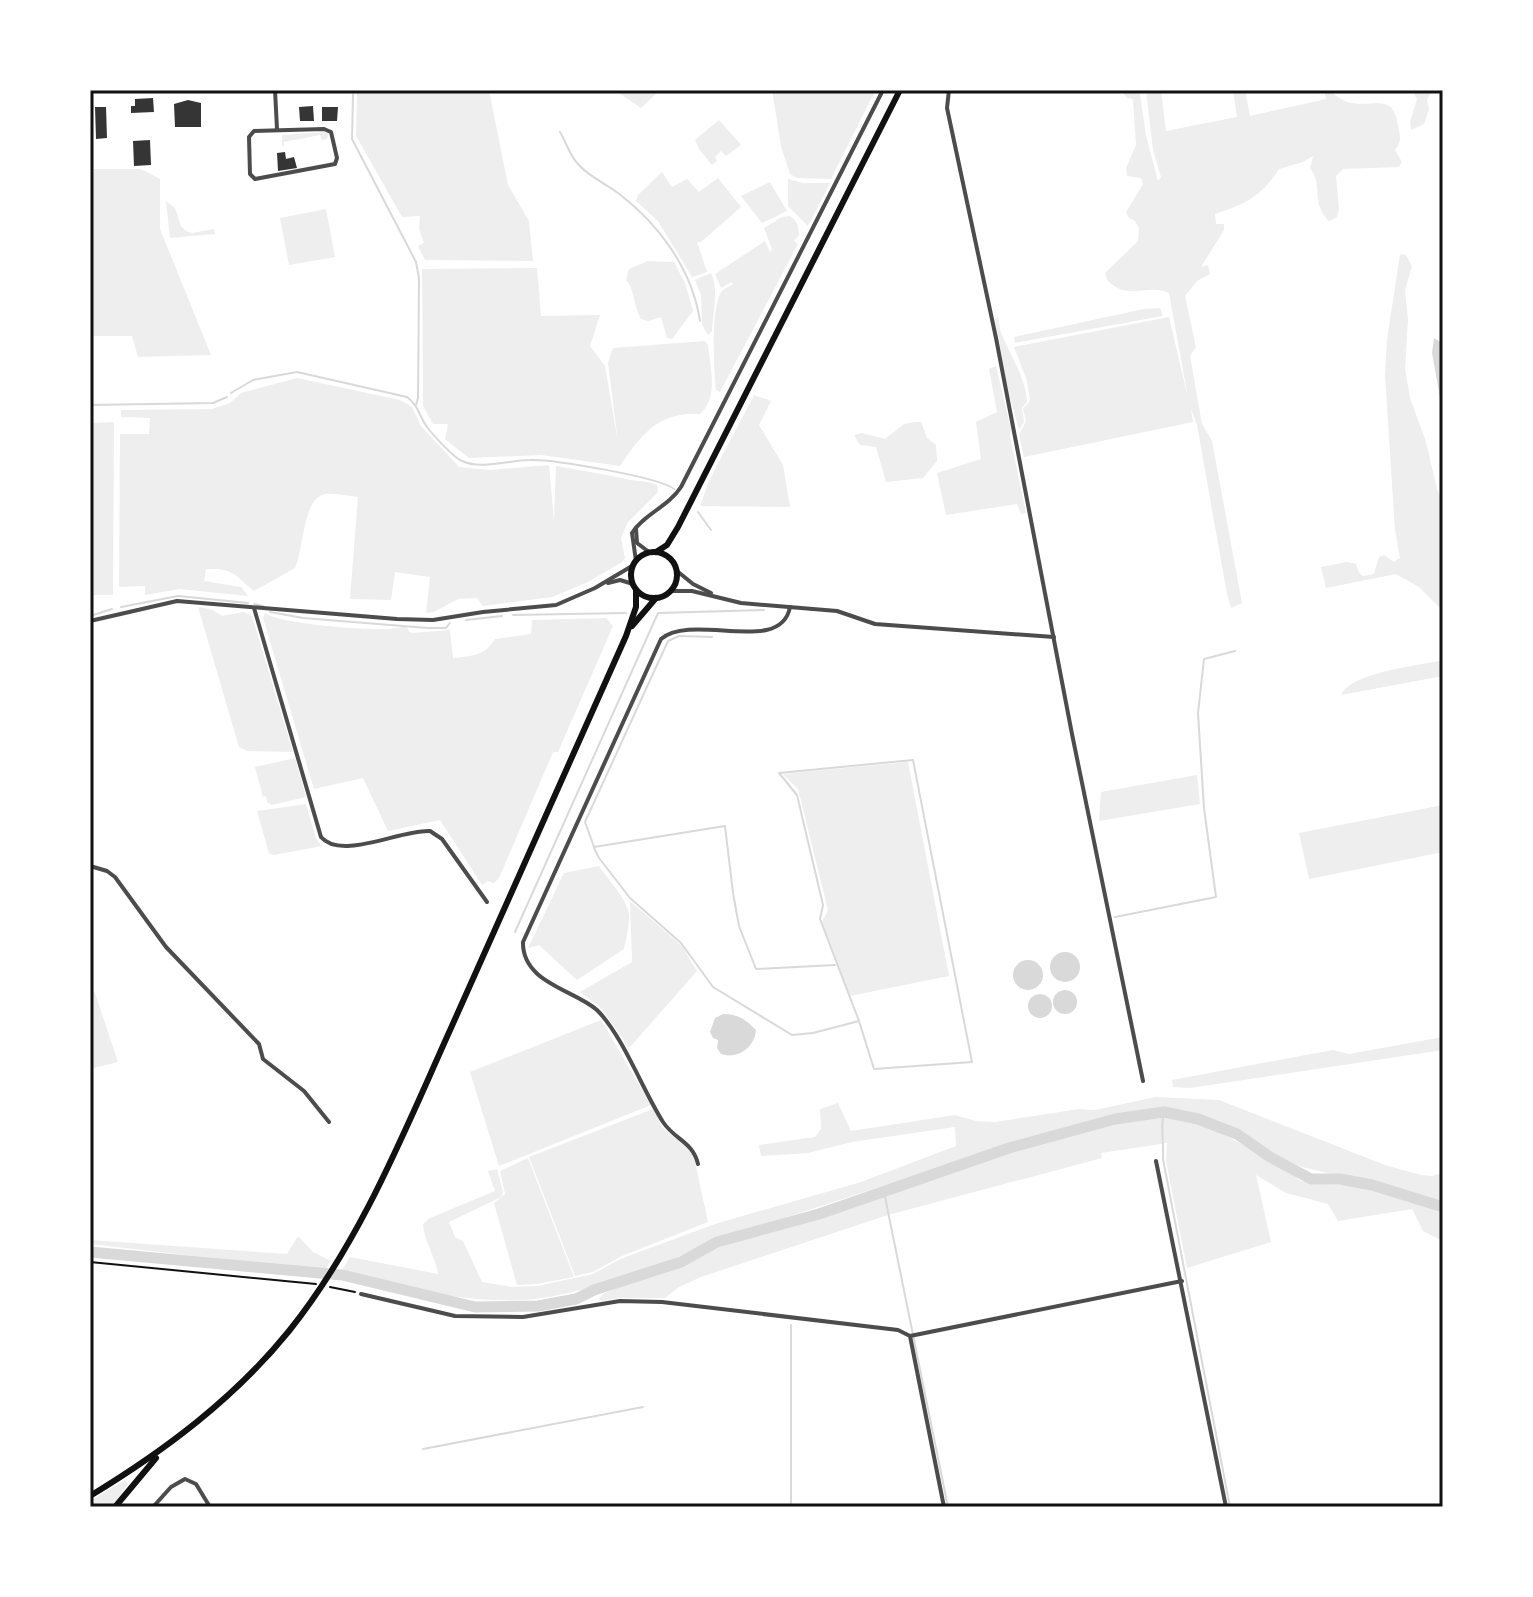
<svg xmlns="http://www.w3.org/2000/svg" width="1533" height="1597" font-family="Montserrat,sans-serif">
<rect width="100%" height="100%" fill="#fff"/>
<!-- green -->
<g fill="#eee">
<polygon points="357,90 489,90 508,185 529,221 533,261 425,260 418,246 424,243 419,229 420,216 402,217 356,136"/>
<polygon points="615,90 660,90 641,108"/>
<polygon points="772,90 875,91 831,179 797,178 790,174 781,146"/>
<path d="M1121,90l19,4 6,42 12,45 3,-4 -8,-27 -7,-60h15l5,41 71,-14 -4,-27h12l5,26 76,-17 -2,-9h9l2,5c5,3 11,8 17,8 23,4 41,-10 46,22 2,11 4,17 -3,25l7,12 -3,5 -56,2 -7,7 3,33 -2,8 -8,4c-19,-19 -5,-35 -19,-53l3,-12 -10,6 -24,7c-18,28 -34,35 -64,45l1,10h8v6l-23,37 7,-2 2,9 -13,7 -12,15 11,51 -6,9 12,68 10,17 30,162 -11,5 -4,-14 -30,-169 -6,-16 2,13 -169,35 -5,-22 7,-14 -3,-12 7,-8 -3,-20 -13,-34 155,-30 19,81 -19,-105c-21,-10 -41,9 -62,-13l-2,-7 33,-32 1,-13 -4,-7 -6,-3 -3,-6 17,-28 -2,-6 -14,-2 -1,-8 10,-23 -3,-46 -6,-1z"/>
<polygon points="1412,90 1432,90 1427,100 1429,109 1424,124 1411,130 1410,122 1417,99"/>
<polygon points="719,120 741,145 726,156 721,151 715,157 717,161 712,165 699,149 695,140"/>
<polygon points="324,132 329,132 327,139 322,140 320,135 284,142 284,147 282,145 282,135"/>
<polygon points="90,169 141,169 160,179 160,229 211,355 138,357 132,336 90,336"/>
<polygon points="662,172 672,187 687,179 699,192 718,178 741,207 701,242 697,242 707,272 692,277 658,221 636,201 638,195"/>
<polygon points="788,179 803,183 830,183 808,226 788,206"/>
<polygon points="770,182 787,211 762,223 741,196"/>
<polygon points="166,201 175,208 181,226 186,231 192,233 214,229 215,234 170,238"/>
<polygon points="326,209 335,257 289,265 280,218"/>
<path d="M790,216c7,5 9,10 9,19l-5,6 4,3 -78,148 -4,-2c-2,-20 -6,-84 6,-99 3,-3 8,-5 11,-7l-1,-2 -11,6 -6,-14 50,-33 5,11 2,-3 -8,-21 18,-11z"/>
<polygon points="1400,254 1406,255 1412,266 1405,290 1408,320 1405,369 1410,398 1426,442 1437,489 1443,504 1443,611 1419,587 1396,574 1326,588 1321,567 1347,562 1356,564 1359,573 1363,576 1374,574 1379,557 1384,555 1394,562 1400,558 1395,530 1385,375 1387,340"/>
<path d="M648,261l26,1 11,21 8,28 -21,28 -5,-1 -6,-21 -13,4 -7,-2c-8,-13 -5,-27 -15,-39l3,-11z"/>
<path d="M537,268l4,48 59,-1 -10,31 15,20 13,76 -10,-79 5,-15 92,-7 3,4c2,22 11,52 -8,69 -42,-2 -58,20 -80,52l-79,-11 -72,3 -24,-19 3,-15h-15l-10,-18 -1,-137z"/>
<path d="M711,273c8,15 2,41 1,58l-4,4 -6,-10 -1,-30 -6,-15z"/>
<polygon points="1160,308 1163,316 1015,343 1014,337 1144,309"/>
<path d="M998,317c2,6 1,12 4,18 9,21 24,44 25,67l-5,6 2,14 -5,8 -11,-40 -13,-71z"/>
<polygon points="996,366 1011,429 1010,436 1026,513 1021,514 1017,504 946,515 937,473 981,459 976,422 997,412 989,369"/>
<path d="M297,378l103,22 12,7 9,19 38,41 32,3 58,-5 5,56 2,-55c24,4 47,8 70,13 11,3 21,1 31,6l1,7 -30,30 -7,16 4,20 -3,4 -36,21 -34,14 -69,9 -6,-8 -19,1 -24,13 -8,1 4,-36 -35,-5 -4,28 -41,-1 8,-102c-10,-1 -23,-4 -32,-3 -24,3 -22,56 -31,74l-41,23c-20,-16 -19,-23 -48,-22l-2,12 37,6 7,9 -68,-7 -35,6v-9l-26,1 1,-153h29l1,-16 -29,-1v-7l91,-1 18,-6 11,-10z"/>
<polygon points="754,395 771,401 759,425 783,465 790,507 700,506 709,481"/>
<polygon points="114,422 113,595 92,595 93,423"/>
<polygon points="915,422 921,422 927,438 936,445 937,461 923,478 886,482 876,447 860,445 854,435 862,433 885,439 904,424"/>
<polygon points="198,607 213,610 222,616 243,612 252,616 293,752 247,751 239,747"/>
<path d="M265,613c13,11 112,19 131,15 4,0 7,-2 11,-2l2,6 4,1 37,-3 3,28c18,-2 32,-2 42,-19l36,-5 1,-14 74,-2 7,8 -55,126h-5l-54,126 -5,5 -6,-2 -6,4 -42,-65 -52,11 -25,-53 -49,11 -51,-171z"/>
<path d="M1443,660v16l-102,19c10,-23 77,-29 102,-35z"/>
<polygon points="295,758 306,797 272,805 267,802 266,796 263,797 255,767"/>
<polygon points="908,762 949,976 850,996 822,922 828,910 798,789 783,774"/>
<polygon points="1197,775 1200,804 1099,821 1101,792"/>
<polygon points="306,804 316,839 322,846 274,855 269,853 257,811"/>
<polygon points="1443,805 1443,852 1309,879 1299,833"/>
<path d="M599,866c9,14 30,35 30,50 0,11 -3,23 -5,33l-47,31 -38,-35 -11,3 36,-75z"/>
<polygon points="630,901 682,946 697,971 629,1048 602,1009 580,992 632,962"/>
<polygon points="90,986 95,993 118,1062 90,1069"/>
<polygon points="601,1020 651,1105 499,1166 470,1072"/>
<polygon points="1443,1037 1443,1050 1190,1088 1173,1087 1172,1080 1333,1050 1349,1054"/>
<path d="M1156,1097l63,3 166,65 36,10 11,1 11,-3v68l-20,-10 -11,-22 -74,12 -10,-17 -42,-11 -30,-18 15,67 -84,26 -21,-107 1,-18 -66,10 1,5 -214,57 -187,62 -22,10 -14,11h-46l-17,3 -3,-2 4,-5 16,-7 74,-26 26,-18 107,-28 250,-85 60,-12 29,-4 36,8 83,45 15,13 13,4 44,1 59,15 1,-6 -114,-27 -20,-8 -37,-25 -27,-12 -50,-11 -34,1 -111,28 -309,101c-49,23 -139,57 -192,59 -60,2 -124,-11 -181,-28l9,-15 88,17c-3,-18 -14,-33 -15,-50l7,-6 65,-27 -7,-20 9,-2 6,23 -2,5 -52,25 6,15 8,4 19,41 29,5 26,-1 56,-12 27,-15 98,-36 143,-41 95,-36 -1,-19 -103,15 -44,11 -47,3 -2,-11 56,-8 6,-8 -1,-20 18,-6 13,28 104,-16 21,6 19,1 84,-13 16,1z"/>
<polygon points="653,1109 662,1127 693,1153 708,1222 622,1256 593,1272 575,1276 529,1157"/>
<polygon points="528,1158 574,1277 537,1284 517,1285 494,1203 505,1194 500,1171"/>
<polygon points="298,1236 313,1252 331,1261 325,1271 90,1244 90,1240 287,1254"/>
<polygon points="125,1480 128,1484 111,1507 90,1507 90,1501"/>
</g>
<!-- water -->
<g fill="#d9d9d9">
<polygon points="1434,338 1443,344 1443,414 1432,353"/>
<circle cx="1065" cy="967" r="15"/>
<circle cx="1028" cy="975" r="15"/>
<circle cx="1065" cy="1002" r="12"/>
<circle cx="1040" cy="1006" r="12"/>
<path d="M723,1014c15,0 22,5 33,16 -1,17 -19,30 -35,24l-4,-6 1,-8 -5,-2 -3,-6 5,-14z"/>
</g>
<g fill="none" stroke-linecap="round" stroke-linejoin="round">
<!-- stream -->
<g stroke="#d9d9d9" stroke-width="2">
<polyline points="353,94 352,139 416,262 419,278 418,398 416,405"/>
<path d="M560,132c6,10 10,24 18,32 10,12 28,20 40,29 41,31 74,76 82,128"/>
<path d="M231,393l22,-13 44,-8 110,25c12,9 12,19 20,30 6,8 27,31 35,34 20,9 47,-1 68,-1 22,-1 129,17 144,29"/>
<polyline points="90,405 213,403 227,397"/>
<polyline points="698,512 711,530"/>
<polyline points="254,604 263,606"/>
<polyline points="121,607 178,596 248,603"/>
<polyline points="270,612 303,618 428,628 446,628 450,623"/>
<polyline points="513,615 626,613"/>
<polyline points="90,616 112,609"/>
<polyline points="466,620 502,616"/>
<polyline points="712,637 679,636 668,641 585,822 594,847 725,826 733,893 739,926 756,969 835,965"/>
<polygon points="913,760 972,1062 874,1069 859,1021 820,919 823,905 797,795 779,773"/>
<polyline points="594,848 599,858 630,898 681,943 713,987 792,1035 813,1033 859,1021"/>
<polyline points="1115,917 1216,897 1204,808 1198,713 1204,659 1235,651"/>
<polyline points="515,932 658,613 764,610"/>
<path d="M1164,1112c-4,17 0,30 -1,47l67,348"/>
<polyline points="884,1192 948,1507"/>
<polyline points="423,1449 643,1407"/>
<polyline points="791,1507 791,1325"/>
</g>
<!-- river -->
<polyline stroke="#d9d9d9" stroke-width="11" points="90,1252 342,1275 475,1307 538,1306 576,1299 594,1290 681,1262 717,1242 819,1214 1009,1148 1115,1119 1164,1112 1198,1119 1237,1134 1270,1157 1311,1179 1340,1179 1372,1185 1443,1207"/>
</g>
<!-- building -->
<g fill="#353535">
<polygon points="153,98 154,112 131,113 131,106 135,106 135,99"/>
<polygon points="188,100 201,103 201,127 175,127 174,104"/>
<polygon points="313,106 314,121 300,121 299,107"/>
<polygon points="95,107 106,107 107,138 96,139"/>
<polygon points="322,107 338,107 337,121 322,121"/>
<polygon points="150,140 151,165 134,166 133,141"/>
<polygon points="285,152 286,159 294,157 297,168 278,171 277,153"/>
</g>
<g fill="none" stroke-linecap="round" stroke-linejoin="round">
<!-- path -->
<g stroke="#111" stroke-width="2">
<polyline points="90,1262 316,1284"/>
<polyline points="330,1287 355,1292"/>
</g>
<!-- minor -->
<g stroke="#4c4c4c" stroke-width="4">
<polyline points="275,90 277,129"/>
<polyline points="333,90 337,90"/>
<polyline points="949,90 947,108 996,338 1072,734 1143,1081"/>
<polygon points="324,129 331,132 337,158 335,164 255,179 250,174 249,137 254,131"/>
<polyline points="636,529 637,543 649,552"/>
<path d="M636,561l-4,-28c12,-19 36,-26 49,-46l202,-397"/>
<polyline points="677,571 693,584 711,593"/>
<polyline points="608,583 620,580 633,584"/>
<polyline points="670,591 692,591 741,603 837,611 875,624 1054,637"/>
<path d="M254,608l67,229c20,24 81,-8 109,-6l12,8 45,63"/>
<polyline points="90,621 177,601 397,619 433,620 483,612 556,605 595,588 632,566"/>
<polyline points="90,866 107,871 115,877 166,947 259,1044 263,1059 304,1091 329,1122"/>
<polyline points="1156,1161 1226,1507"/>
<path d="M698,1164c-5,-22 -23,-24 -35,-42 -20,-31 -40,-86 -66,-112 -22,-20 -75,-27 -74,-68l138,-303c32,-27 120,17 129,-32"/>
<polyline points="361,1294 455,1316 523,1317 620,1301 662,1302 898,1330 910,1336 944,1507"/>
<polyline points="910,1336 1182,1281"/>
<polyline points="153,1507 171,1487 185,1479 196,1484 210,1507"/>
</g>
<!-- primary -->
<g stroke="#111" stroke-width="6">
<polyline points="656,552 667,545 678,527 900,90"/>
<circle cx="654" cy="575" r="23"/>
<polyline points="632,626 656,598"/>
<path d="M90,1496c74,-45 144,-97 199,-165 72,-90 115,-199 162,-303 58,-131 117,-261 175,-392l10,-29v-17"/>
<polyline points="115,1507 156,1458"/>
</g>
</g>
<!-- border -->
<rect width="1533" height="1597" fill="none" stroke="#ffffff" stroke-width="184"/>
<rect x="92" y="92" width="1349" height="1413" fill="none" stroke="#111" stroke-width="3"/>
</svg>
